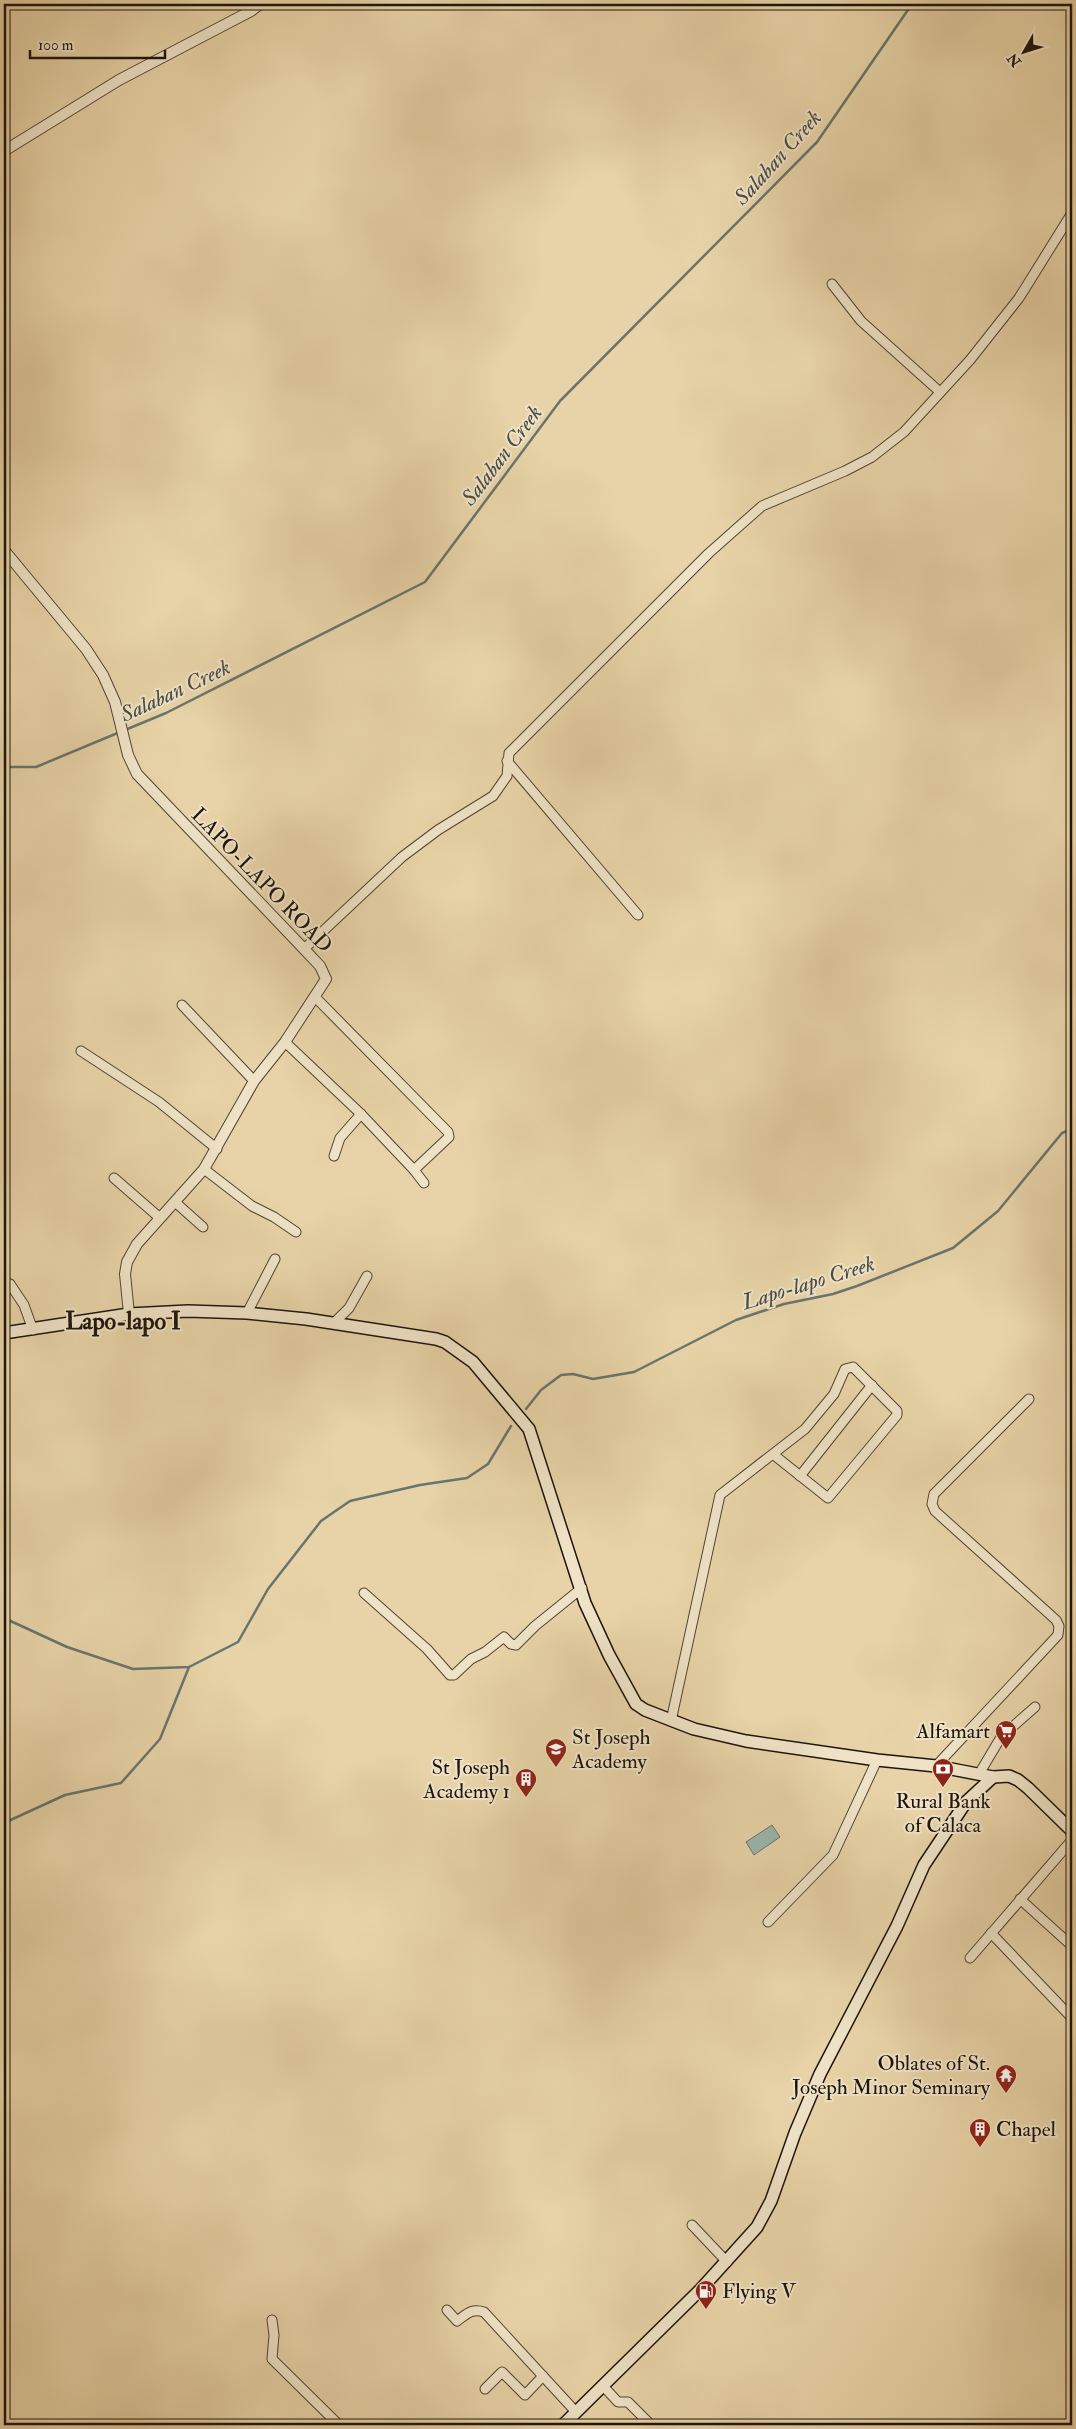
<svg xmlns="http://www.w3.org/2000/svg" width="1076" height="2429" font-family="'IM FELL Double Pica',serif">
<rect width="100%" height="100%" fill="#e7d3a7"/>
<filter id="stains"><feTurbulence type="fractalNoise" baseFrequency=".004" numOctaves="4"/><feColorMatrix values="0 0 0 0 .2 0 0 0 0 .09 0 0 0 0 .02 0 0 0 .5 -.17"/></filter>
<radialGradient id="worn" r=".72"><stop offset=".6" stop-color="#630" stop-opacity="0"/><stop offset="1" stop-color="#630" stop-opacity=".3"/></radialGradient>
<!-- water -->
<polygon fill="#99b6b0" stroke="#68756e" points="772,1825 780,1837 754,1855 746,1842"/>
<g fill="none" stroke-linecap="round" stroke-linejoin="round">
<!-- stream -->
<g stroke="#68756e" stroke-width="2.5">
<polyline points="125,730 166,713 425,582 560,401 817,142 912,4"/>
<polyline points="4,767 36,767 120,732"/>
<polyline points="526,1409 541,1390 561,1375 573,1374 593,1379 634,1372 736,1320 784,1304 833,1294 857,1286 953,1248 998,1211 1062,1133 1072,1129"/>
<polyline points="4,1618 67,1647 133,1669 189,1667 238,1642 268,1589 321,1521 350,1501 420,1485 467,1478 488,1464 511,1426"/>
<polyline points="4,1823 65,1795 121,1783 160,1739 189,1667"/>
</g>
<!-- minor casing -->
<g stroke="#504433" stroke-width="11">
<g id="minor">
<polyline points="832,284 861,321 940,392"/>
<polyline points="507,761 638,915"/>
<polyline points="304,949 402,857 438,830 493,796 507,776 509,753 709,553 762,506 845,471 872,457 904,432 970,360 1019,298 1072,213"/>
<polyline points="182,1005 254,1081"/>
<polyline points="285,1042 361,1114 414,1170 449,1137 448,1132 316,998"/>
<polyline points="81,1051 159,1102 217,1149"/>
<polyline points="334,1156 340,1138 361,1114"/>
<polyline points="204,1169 252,1206 274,1217 296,1232"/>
<polyline points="414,1170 424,1183"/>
<polyline points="114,1178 160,1218"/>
<polyline points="175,1202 203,1227"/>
<polyline points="10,1284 24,1305 33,1330"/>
<polyline points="247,1313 275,1259"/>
<polyline points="334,1323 349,1308 367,1276"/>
<polyline points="800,1476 872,1385"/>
<polyline points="364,1593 427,1649 450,1675 454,1675 471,1659 485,1652 504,1637 511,1644 516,1645 535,1626 582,1588"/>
<polyline points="671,1721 720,1495 805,1429 834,1394 845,1369 853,1367 897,1411 897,1415 828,1498 774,1455"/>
<polyline points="936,1766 1058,1635 1059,1626 1056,1620 935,1511 932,1504 934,1494 1029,1399"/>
<polyline points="979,1774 1001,1737 1035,1707"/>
<polyline points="1020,1899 1072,1946"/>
<polyline points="768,1922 833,1855 877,1760"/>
<polyline points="991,1933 1072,2018"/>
<polyline points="970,1958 1072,1840"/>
<polyline points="692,2225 727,2262"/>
<path d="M447,2310l10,11c10,-7 14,-13 27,-9l92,100"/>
<polyline points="272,2320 274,2335 272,2359 339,2425"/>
<polyline points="603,2386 618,2402 628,2402 651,2425"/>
<polyline points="485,2389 502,2372 525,2395 543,2376"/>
</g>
</g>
<!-- tertiary casing -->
<g stroke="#504433" stroke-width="12">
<g id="tertiary">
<polyline points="4,151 119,80 251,11 260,4"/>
<polyline points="4,550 86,649 103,675 115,702 128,755 137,774 304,949 320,966 326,979 285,1042 254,1081 204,1169 137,1244 127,1262 125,1274 129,1314"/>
</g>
</g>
<!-- secondary casing -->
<g stroke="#1e140c" stroke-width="14">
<g id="secondary">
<polyline points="4,1333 129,1314 188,1311 247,1313 306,1319 436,1339 445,1342 473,1362 529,1429 585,1603 609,1655 636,1704 645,1710 694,1729 746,1741 877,1760 936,1766 993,1777 1009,1776 1018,1780 1028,1788 1072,1831"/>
<polyline points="563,2425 701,2289 757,2227 771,2201 795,2133 820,2074 897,1926 924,1865 966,1802 993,1777"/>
</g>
</g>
<!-- minor -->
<use href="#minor" stroke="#efe2c6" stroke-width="9"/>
<!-- tertiary -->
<use href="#tertiary" stroke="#efe2c6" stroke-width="10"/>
<!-- secondary -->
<use href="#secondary" stroke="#efe2c6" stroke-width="11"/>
</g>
<!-- icons -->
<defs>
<g id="supermarket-pin" transform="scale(1.125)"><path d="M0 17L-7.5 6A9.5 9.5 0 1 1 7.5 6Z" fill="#8f2418" stroke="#efe2c6"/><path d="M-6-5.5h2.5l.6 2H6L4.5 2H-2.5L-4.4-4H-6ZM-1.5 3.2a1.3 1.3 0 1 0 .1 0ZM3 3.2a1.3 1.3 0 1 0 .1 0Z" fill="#fff"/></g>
<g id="school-pin" transform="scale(1.125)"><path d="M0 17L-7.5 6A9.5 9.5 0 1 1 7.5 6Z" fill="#8f2418" stroke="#efe2c6"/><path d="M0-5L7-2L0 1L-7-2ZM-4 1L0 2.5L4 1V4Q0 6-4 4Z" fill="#fff"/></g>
<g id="bank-pin" transform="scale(1.125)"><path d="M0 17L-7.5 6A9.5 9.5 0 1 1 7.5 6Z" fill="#8f2418" stroke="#efe2c6"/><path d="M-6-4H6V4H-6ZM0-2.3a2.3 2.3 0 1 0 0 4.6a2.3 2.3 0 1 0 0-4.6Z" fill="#fff"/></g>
<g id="building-pin" transform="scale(1.125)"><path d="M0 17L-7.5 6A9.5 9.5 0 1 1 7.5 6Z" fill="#8f2418" stroke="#efe2c6"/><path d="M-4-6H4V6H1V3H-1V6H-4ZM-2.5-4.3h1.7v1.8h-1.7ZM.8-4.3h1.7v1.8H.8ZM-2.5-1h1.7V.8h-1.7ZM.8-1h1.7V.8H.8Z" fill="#fff"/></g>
<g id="temple-pin" transform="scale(1.125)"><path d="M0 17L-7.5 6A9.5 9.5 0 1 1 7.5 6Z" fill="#8f2418" stroke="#efe2c6"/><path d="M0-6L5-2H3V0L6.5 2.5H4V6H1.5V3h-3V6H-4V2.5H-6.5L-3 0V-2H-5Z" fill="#fff"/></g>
<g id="fuel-pin" transform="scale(1.125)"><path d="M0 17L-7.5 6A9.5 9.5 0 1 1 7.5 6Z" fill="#8f2418" stroke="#efe2c6"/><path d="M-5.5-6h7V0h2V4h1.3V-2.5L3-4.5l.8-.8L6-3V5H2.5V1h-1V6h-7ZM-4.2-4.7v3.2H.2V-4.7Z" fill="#fff"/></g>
</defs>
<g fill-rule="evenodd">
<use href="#supermarket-pin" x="1006" y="1731"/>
<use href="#school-pin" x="556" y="1749"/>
<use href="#bank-pin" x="943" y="1769"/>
<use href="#building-pin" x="526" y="1779"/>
<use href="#temple-pin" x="1006" y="2075"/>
<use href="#building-pin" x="980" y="2129"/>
<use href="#fuel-pin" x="706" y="2291"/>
</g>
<g text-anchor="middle" stroke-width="4" stroke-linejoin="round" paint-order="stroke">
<!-- street labels -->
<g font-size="21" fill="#1e140c" stroke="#efe2c6">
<text transform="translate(262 880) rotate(46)" y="7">LAPO-LAPO ROAD</text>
</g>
<!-- poi labels -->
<g font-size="21" fill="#1e140c" stroke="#efe2c6" text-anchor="end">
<text x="990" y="1738">Alfamart</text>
<text x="572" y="1744" text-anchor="start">St Joseph<tspan x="572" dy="24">Academy</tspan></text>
<text x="510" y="1774">St Joseph<tspan x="510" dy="24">Academy 1</tspan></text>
<text x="943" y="1808" text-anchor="middle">Rural Bank<tspan x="943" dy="24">of Calaca</tspan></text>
<text x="990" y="2070">Oblates of St.<tspan x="990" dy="24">Joseph Minor Seminary</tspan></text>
<text x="996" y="2136" text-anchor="start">Chapel</text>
<text x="722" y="2298" text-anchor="start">Flying V</text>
</g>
<!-- water labels -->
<g font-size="22" font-style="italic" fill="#494d45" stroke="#efe2c6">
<text transform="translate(777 157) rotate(-48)" y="8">Salaban Creek</text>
<text transform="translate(501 455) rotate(-53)" y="8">Salaban Creek</text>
<text transform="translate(175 690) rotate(-25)" y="8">Salaban Creek</text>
<text transform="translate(808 1282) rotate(-17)" y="8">Lapo-lapo Creek</text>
</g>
<!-- quarter labels -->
<g font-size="24" font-weight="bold" fill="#1e140c" stroke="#efe2c6">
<text x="123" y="1329">Lapo-lapo I</text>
</g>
</g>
<!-- margin -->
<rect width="1076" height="2429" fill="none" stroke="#e7d3a7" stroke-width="20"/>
<rect x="5" y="5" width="1066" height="2419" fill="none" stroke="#1e140c" stroke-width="2.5"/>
<rect x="10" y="10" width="1056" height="2409" fill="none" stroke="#1e140c"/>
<!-- north arrow -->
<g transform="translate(1024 52) rotate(231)" stroke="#efe2c6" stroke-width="4" paint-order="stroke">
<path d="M0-4L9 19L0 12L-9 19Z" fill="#1e140c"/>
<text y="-8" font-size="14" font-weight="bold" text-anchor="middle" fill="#1e140c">N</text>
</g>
<!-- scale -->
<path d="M30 50v8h135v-8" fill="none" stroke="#1e140c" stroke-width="2.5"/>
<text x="38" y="50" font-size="15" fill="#1e140c" stroke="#efe2c6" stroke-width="4" paint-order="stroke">100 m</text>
<rect width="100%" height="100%" filter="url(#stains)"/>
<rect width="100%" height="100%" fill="url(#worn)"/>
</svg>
